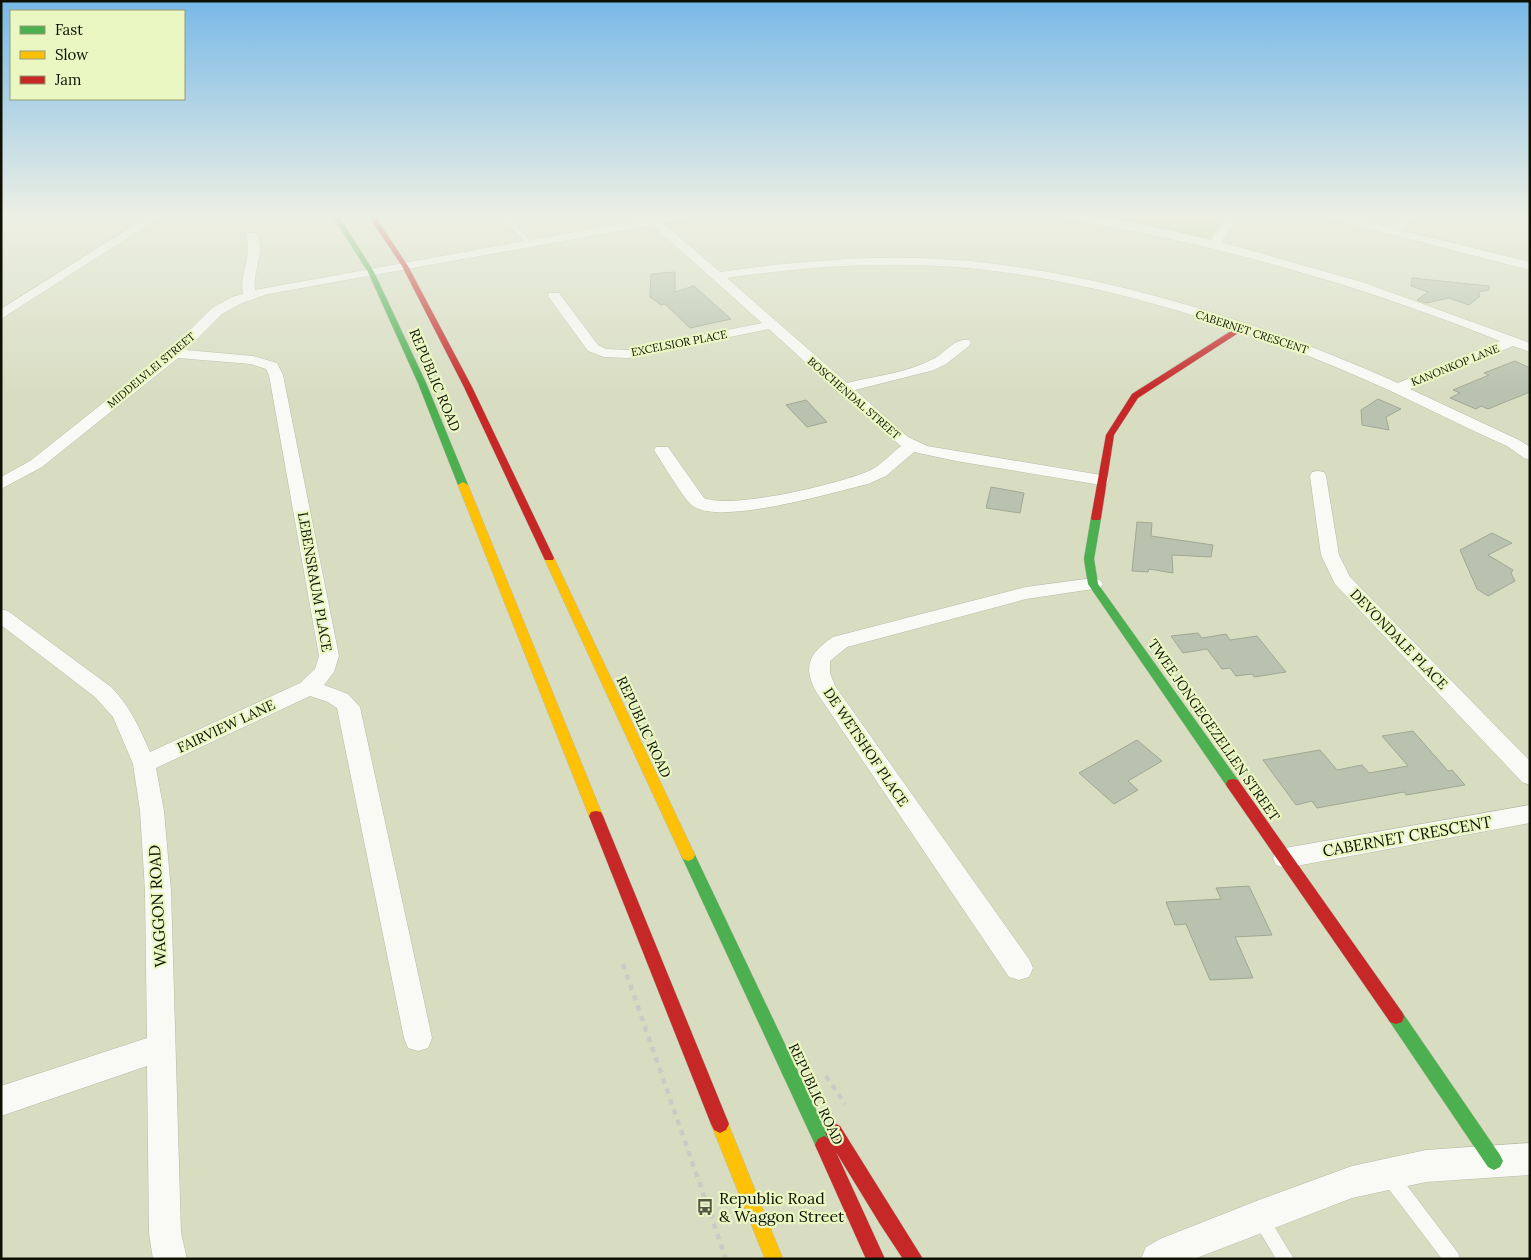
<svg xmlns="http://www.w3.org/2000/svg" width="1531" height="1260" font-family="Lora,serif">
<rect width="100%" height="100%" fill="#d8ddc2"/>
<!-- green -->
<polygon fill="#c3cd94" points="1084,215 1224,215 1210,237 1192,237"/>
<!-- building -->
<g fill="#b9c2ae" stroke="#a0a894">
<polygon points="675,272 675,292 694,286 731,319 690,328 665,304 661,305 650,297 651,274"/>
<polygon points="1412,278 1489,286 1489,290 1478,292 1480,296 1469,305 1449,298 1426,303 1417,300 1428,292 1411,286"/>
<polygon points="1515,361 1530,368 1530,392 1488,409 1481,406 1476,409 1450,398 1460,393 1453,390 1489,375 1484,373"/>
<polygon points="1378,399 1401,409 1386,417 1389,430 1362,425 1361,410"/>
<polygon points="806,400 827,422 807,427 786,405"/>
<polygon points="991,487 1024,493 1020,513 986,508"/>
<polygon points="1137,522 1152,523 1151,536 1213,545 1211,557 1172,555 1173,573 1149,569 1148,572 1132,571"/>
<polygon points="1492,533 1512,543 1488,555 1513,570 1511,573 1515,581 1488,596 1477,589 1460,550"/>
<polygon points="1198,633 1202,638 1226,634 1230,640 1257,636 1286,672 1254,677 1252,674 1236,676 1230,668 1222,669 1207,649 1183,653 1171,636"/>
<polygon points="1413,731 1448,771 1452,770 1465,785 1406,795 1404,792 1317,808 1312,801 1296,805 1263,760 1320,750 1337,770 1362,765 1369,773 1408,766 1382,736"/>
<polygon points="1137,740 1162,761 1128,781 1138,790 1114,804 1079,773"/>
<polygon points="1249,886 1272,935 1235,937 1253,978 1210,980 1186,924 1175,925 1166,902 1221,899 1216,888"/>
</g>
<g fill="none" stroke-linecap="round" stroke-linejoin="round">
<!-- lane casing -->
<g stroke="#b6baa5" stroke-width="1">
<g id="lane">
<polygon points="499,215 505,215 532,242 532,244 528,244"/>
<polygon points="1390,1169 1396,1171 1458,1253 1460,1259 1442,1259 1384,1183 1382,1177 1384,1171"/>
<polygon points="1260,1211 1266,1213 1294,1259 1276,1259 1252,1219 1254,1213"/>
</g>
</g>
<!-- street casing -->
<g stroke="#b6baa5" stroke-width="1">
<g id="street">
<polygon points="150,215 163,215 1,319 1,309"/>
<path d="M643,215l14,2 35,-2 -1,2 -28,6 57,49c78,-11 157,-18 237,-12 147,12 307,63 441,123l102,-42c-143,-57 -286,-98 -439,-123l-5,-3c52,0 104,13 155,25l18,-25h11l-19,27 141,40 168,61v9l-17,-6 -103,43 109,51 11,7v13l-6,-2 -17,-12c-52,-23 -102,-50 -155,-72 -121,-52 -265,-97 -397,-107 -76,-6 -153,0 -228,11l120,105c28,-7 60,-10 86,-24 11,-5 22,-22 36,-19l2,3 -2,3 -23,18 -12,6 -79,20 53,47 19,9 180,30 2,4 -2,4 -6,1 -145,-24 -42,-9 -28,24 -18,8c-35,8 -146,42 -175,22 -8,-5 -32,-45 -39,-56l2,-3h12l36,51c27,12 140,-15 167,-28 11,-6 21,-17 30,-24l-63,-54 -69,-63 -141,29 -24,-1 -16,-6 -40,-55 1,-3h10l39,52 8,4 22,1 134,-27 -110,-98 -384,69 -26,9 -20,11 -36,36 67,6 24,7 6,12 56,281 -5,16 -10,13 24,9 12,13 72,331 -4,10 -10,3 -10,-3 -4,-10 -67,-330 -9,-6 -18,-6 -154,72 8,43 7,80 10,342 6,26h-34l-4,-26 -2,-167 -146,50v-30l146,-48 -2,-147 -5,-80 -7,-47 -20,-47 -18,-20 -94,-72v-16l7,2 103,76c19,19 28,40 39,65l150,-69 15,-14 4,-13 -50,-281 -3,-6 -15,-5 -73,-6 -136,109 -41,22v-12l29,-16 140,-111 42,-42 20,-11 11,-3c-4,-20 10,-39 3,-59l2,-2h8c11,17 -4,38 -1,57l391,-71z"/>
<polygon points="1323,215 1343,215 1389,227 1406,215 1419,215 1400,230 1530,262 1530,270 1324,217"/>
<polygon points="1318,471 1324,472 1326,476 1339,555 1350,577 1530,761 1530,785 1522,782 1335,584 1321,555 1310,476 1312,472"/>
<path d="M1093,578l7,2 3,4 -3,4 -74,11 -179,48 -17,14v12l5,13 194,273 4,9 -4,9 -10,3 -10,-3 -192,-284c-15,-26 -8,-40 16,-56l193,-50z"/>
<polygon points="1530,805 1530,823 1285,868 1276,865 1273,858 1276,851 1285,848"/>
<polygon points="1530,1143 1530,1175 1426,1182 1352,1198 1194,1259 1141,1259 1146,1247 1160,1239 1259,1200 1352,1166 1426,1150"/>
</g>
</g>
<!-- fast casing -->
<g stroke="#b6baa5" stroke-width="1">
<g id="fast">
<polygon points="332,215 338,215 374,272 426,383 468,485 466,487 463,488 458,485 418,383 368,272"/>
<polygon points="1096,515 1101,518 1094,559 1098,584 1238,780 1240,784 1238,788 1233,789 1228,788 1088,584 1084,559 1091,518"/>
<polygon points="688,849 693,851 695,855 830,1139 833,1145 830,1151 824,1154 818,1151 681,855 683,851"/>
<polygon points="1396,1010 1402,1012 1500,1155 1503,1161 1500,1167 1494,1170 1488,1167 1390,1022 1388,1017 1390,1012"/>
</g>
</g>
<!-- slow casing -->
<g stroke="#b6baa5" stroke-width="1">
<g id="slow">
<polygon points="463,482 468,485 603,816 601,820 596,821 591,820 589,816 458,485"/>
<polygon points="549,555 554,558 695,855 693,859 688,861 683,859 681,855 544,558"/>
<polygon points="720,1115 726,1118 783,1259 765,1259 711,1124 714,1118"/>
</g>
</g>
<!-- jam casing -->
<g stroke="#b6baa5" stroke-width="1">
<g id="jam">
<polygon points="368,215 374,215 408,266 472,387 554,558 553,560 545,560 544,558 464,387 402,266"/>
<polygon points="1239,326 1246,328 1138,398 1114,435 1101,518 1100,520 1092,520 1091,518 1106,435 1132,394"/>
<polygon points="1233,779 1238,780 1402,1012 1404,1017 1402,1022 1396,1024 1390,1022 1228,788 1226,784 1228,780"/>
<polygon points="596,811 601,812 603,816 729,1124 726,1130 720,1133 714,1130 711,1124 589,816 591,812"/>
<polygon points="834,1123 840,1126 923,1259 903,1259 880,1224 836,1152 885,1259 866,1259 815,1145 818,1139 824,1136 828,1138 825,1132 828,1126"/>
</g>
</g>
<!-- path -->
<g stroke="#cacbc4" stroke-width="4.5" stroke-dasharray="5.5 5.5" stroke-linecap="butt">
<polyline points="623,964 726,1259"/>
<polyline points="826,1076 845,1104"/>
</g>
<!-- lane -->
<use href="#lane" fill="#f9faf6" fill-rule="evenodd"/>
<!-- street -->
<use href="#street" fill="#f9faf6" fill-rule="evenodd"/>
<!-- fast -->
<use href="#fast" fill="#4caf50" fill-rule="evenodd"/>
<!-- slow -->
<use href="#slow" fill="#ffc107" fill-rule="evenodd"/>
<!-- jam -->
<use href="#jam" fill="#c62828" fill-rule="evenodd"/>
</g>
<!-- sky -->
<linearGradient id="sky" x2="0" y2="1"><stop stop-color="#78b9e7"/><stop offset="0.55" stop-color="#edf0e4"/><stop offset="1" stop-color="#edf0e4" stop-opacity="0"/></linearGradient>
<rect width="1531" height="392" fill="url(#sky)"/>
<!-- icons -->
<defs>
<g id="bus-bare" transform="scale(1.35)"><path d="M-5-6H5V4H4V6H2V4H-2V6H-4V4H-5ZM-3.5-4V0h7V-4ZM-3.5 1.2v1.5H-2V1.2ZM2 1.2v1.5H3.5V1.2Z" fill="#555845" stroke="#ebf7c3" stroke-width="2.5" paint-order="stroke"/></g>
</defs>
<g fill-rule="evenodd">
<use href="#bus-bare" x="705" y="1207"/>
</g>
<g text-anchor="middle" stroke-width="4.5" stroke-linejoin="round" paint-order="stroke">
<!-- far-street labels -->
<g font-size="11" fill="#0e1102" stroke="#ebf7c3">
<text transform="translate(1252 332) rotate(18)" y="4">CABERNET CRESCENT</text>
<text transform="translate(679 343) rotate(-11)" y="4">EXCELSIOR PLACE</text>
<text transform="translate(1455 365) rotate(-22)" y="4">KANONKOP LANE</text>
<text transform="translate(151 370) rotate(-40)" y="4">MIDDELVLEI STREET</text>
<text transform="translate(854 398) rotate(41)" y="4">BOSCHENDAL STREET</text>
</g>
<!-- street labels -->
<g font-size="14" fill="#0e1102" stroke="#ebf7c3">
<text transform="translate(435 380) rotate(67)" y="5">REPUBLIC ROAD</text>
<text transform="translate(315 582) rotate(80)" y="5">LEBENSRAUM PLACE</text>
<text transform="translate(1399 639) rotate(46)" y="5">DEVONDALE PLACE</text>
<text transform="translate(226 726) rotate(-25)" y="5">FAIRVIEW LANE</text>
<text transform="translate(644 727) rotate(65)" y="5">REPUBLIC ROAD</text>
<text transform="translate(1214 730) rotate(55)" y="5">TWEE JONGEGEZELLEN STREET</text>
<text transform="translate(866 747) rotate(56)" y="5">DE WETSHOF PLACE</text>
<text transform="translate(816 1094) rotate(65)" y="5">REPUBLIC ROAD</text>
</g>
<!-- near-street labels -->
<g font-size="16" fill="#0e1102" stroke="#ebf7c3">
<text transform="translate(1407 836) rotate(-10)" y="6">CABERNET CRESCENT</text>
<text transform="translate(157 906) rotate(-93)" y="6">WAGGON ROAD</text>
</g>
<!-- near-poi labels -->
<g font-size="16" fill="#0e1102" stroke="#ebf7c3" text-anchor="start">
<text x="719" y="1204">Republic Road<tspan x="719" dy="18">&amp; Waggon Street</tspan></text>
</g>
</g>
<!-- border -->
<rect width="1531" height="1260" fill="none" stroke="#0e1102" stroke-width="5"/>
<!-- legend -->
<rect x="10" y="10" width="175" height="90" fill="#ebf7c3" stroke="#939b76"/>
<rect x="20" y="26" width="25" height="8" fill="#4caf50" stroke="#939b76"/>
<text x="55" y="35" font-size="15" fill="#0e1102">Fast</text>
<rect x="20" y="51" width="25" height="8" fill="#ffc107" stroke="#939b76"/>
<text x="55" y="60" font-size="15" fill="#0e1102">Slow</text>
<rect x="20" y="76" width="25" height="8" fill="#c62828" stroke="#939b76"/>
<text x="55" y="85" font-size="15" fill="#0e1102">Jam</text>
</svg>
